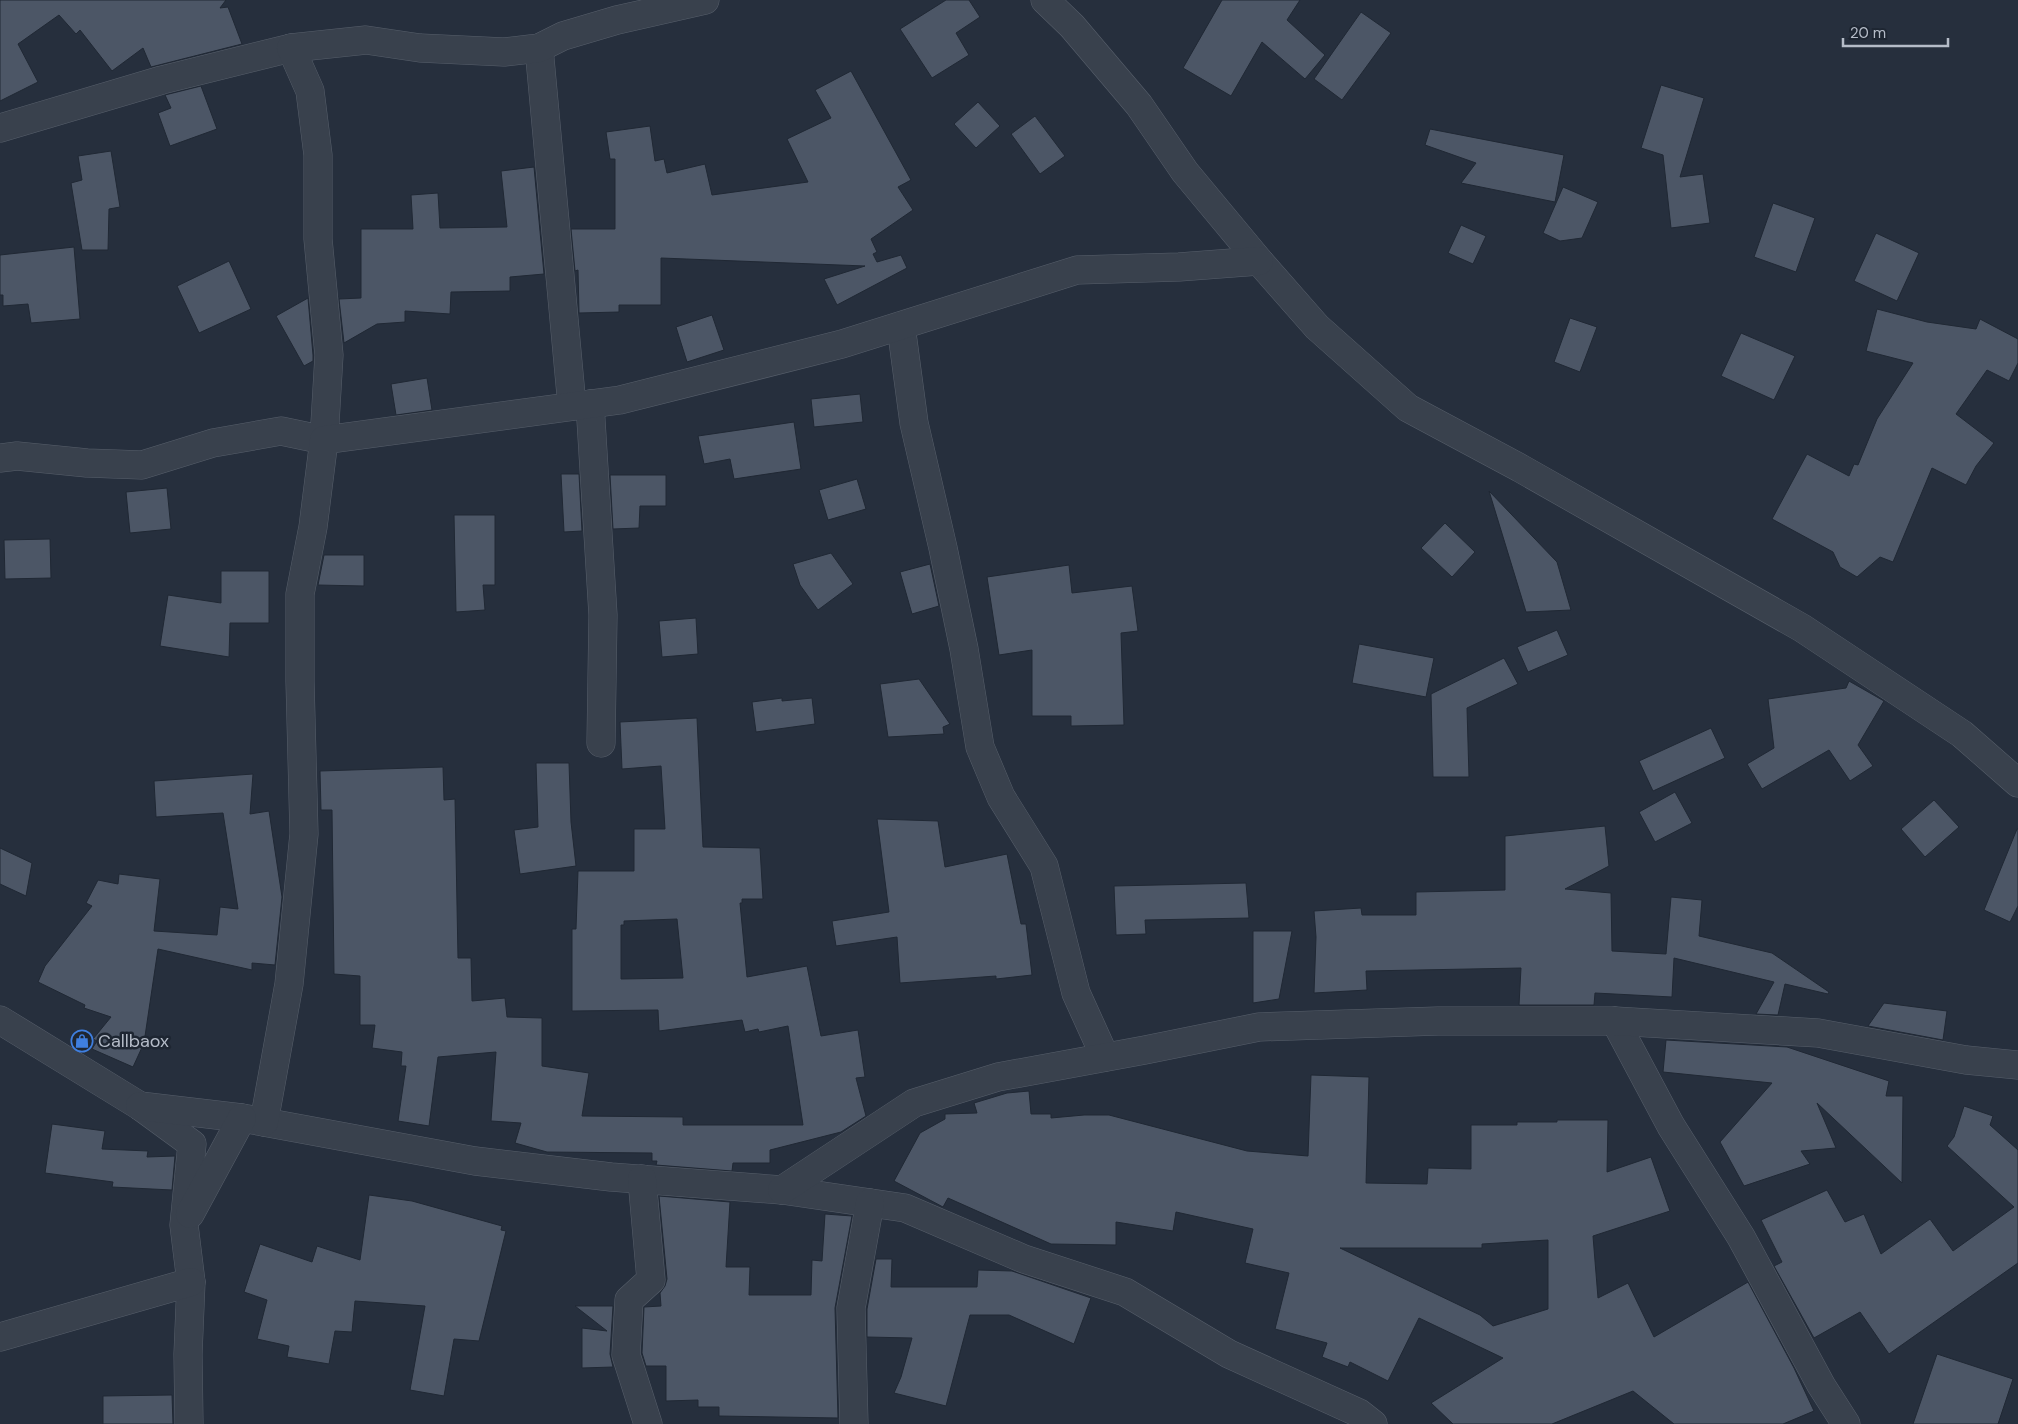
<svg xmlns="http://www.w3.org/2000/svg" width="2018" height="1424" font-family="'DM Sans',sans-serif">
<rect width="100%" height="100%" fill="#262f3d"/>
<!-- building -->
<g fill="#4c5666" stroke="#202834" fill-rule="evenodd">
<polygon points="0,0 226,0 220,8 228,7 242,44 151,67 143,48 112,71 80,30 76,34 59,15 18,44 38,82 0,101"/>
<polygon points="946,0 969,0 980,17 956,33 969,55 932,78 900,29"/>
<polygon points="1222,0 1300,0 1287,20 1325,55 1305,79 1262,42 1231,96 1183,68"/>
<polygon points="1361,12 1391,33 1342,100 1314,79"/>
<polygon points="851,71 911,180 898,187 913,210 871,239 877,252 873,254 877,262 901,255 907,268 837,305 824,279 865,266 661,258 661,305 619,305 619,312 579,313 578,270 575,271 571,229 615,229 615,159 610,159 606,132 650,126 655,161 664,159 667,173 705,164 712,195 808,182 787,139 831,118 815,90"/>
<polygon points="1661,85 1704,98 1680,177 1703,174 1710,223 1671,228 1663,155 1641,148"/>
<polygon points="201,86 217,129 170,146 158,113 171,108 165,95"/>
<polygon points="978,102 1000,126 976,148 954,124"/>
<polygon points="1035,116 1065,156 1040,174 1011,134"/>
<polygon points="1430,129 1564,155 1555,202 1461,183 1476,163 1425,145"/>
<polygon points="111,151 120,207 109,209 108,250 82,250 71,183 82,180 78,156"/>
<polygon points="534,167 544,274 510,277 510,291 451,292 450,314 405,311 405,322 377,324 344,343 339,299 361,298 361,229 413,229 411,195 438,193 440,228 507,227 501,171"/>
<polygon points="1563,187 1598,202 1582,238 1560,241 1543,233"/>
<polygon points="1773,203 1815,218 1796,272 1754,257"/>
<polygon points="1461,225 1486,236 1473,264 1448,253"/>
<polygon points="1876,233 1919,253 1897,301 1854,281"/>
<polygon points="74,247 80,319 31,323 28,304 3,306 3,295 0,295 0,255"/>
<polygon points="229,261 251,309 199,333 177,286"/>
<polygon points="308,298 313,355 313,361 304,366 276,316"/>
<polygon points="1877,309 1927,322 1976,329 1980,319 2018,339 2018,363 2009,381 1987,370 1956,414 1994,443 1976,466 1966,485 1932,468 1893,562 1880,557 1857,577 1840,567 1833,552 1772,519 1807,454 1849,476 1854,464 1858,465 1877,419 1913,363 1866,351"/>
<polygon points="712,315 724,350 687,362 676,327"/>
<polygon points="1570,318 1597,327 1580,372 1554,362"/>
<polygon points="1741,333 1795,356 1774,400 1721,376"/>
<polygon points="427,378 432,410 396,415 391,384"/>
<polygon points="860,394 863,422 814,427 811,399"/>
<polygon points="794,422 801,469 734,479 730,459 704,464 698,436"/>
<polygon points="561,474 579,474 582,531 564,532"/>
<polygon points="610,475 666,475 666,506 640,506 639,528 613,529"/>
<polygon points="857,479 866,509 828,520 819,490"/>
<polygon points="167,488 171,529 130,533 126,492"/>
<polygon points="1489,491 1557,562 1571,610 1526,612"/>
<polygon points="454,515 495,515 495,585 483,585 485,610 456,612"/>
<polygon points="1445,523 1475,552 1452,577 1421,548"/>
<polygon points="50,539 51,578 5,579 4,540"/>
<polygon points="831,553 853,584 818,610 800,585 793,564"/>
<polygon points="324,555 364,555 364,586 318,585"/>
<polygon points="930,564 939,606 912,614 900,572"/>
<polygon points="1069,565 1072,593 1132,586 1138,631 1121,633 1124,725 1071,726 1071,716 1032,716 1032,650 999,655 987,577"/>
<polygon points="221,571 269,571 269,623 230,623 229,657 160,646 168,595 221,603"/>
<polygon points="696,618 698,654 662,657 659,621"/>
<polygon points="1557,630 1568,655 1528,672 1517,647"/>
<polygon points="1359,644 1434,658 1426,697 1352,683"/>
<polygon points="1504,658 1518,684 1467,708 1469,777 1433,777 1431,694"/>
<polygon points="919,679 950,724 943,727 944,734 888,737 880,684"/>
<polygon points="1849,681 1884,701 1858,745 1873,766 1850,781 1829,750 1762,789 1747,764 1774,748 1768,699 1846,688"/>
<polygon points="782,698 782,701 812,698 815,724 756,732 752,702"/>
<path d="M697,718l6,129 57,1 3,51h-21v4h-2l7,74 60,-11 14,70 37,-6 7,47 -9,1 10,38 -25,16 -71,18v13h-37l-1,8 -76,-6 1,-4h-5v-8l-105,-1 -32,-9 6,-20 -30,-2 5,-69 -58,5 -9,69 -31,-5 8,-55h-5l1,-14 -30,-4 3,-23h-15v-49l-26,-2 -2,-164h-11l-1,-39 123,-4 1,33 11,-1 3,159h13l1,43 33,-3 2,19 35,1v48l47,7 -7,43 101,1v8h120l-15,-99 -29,6 -1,-3 -13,3 -3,-12 -83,11 -1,-21 -86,1v-82h4l2,-58h56v-42h31l-4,-63 -39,3 -2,-47zM677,919l6,59 -62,1v-54h3v-4z"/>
<polygon points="1711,728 1725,758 1653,791 1639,761"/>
<polygon points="536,763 569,763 571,822 576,866 520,874 514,830 538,827"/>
<polygon points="253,774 250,814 269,811 282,897 275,965 252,963 252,970 158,949 144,1043 133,1067 92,1049 97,1041 93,1039 111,1017 84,1008 85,1005 38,982 45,966 92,906 86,903 98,880 118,884 119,874 160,879 154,931 217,935 220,907 238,909 223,813 156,817 154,781"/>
<polygon points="1675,792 1692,823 1655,842 1639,812"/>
<polygon points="1934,800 1959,827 1925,857 1901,829"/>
<polygon points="877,819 938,821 945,867 1007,854 1021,924 1026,924 1032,975 996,979 996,976 900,983 897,937 836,946 832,921 889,912"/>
<polygon points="1605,826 1609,866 1565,889 1611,893 1612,951 1666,954 1671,897 1702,900 1699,936 1772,953 1829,992 1828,994 1785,984 1778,1015 1756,1014 1774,982 1674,958 1672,997 1595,993 1594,1005 1519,1005 1521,968 1366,971 1367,990 1314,993 1316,937 1314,911 1361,908 1362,915 1416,915 1416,892 1505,890 1505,836"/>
<polygon points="2017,829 2018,829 2018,906 2010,922 1984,910"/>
<polygon points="0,848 32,863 26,896 0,884"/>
<polygon points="1246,883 1249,918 1145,920 1146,934 1116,935 1114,886"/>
<polygon points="1253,931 1292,931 1279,999 1253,1003"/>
<polygon points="1884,1003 1947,1011 1943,1040 1868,1026"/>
<polygon points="1666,1040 1787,1047 1889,1081 1886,1096 1903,1096 1902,1183 1817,1103 1836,1148 1801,1151 1810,1164 1744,1186 1720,1142 1772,1083 1663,1072"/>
<path d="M1311,1075l58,2 -3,106 61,1 1,-16 43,1v-44h46v-3h40v-2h51l-1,52 44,-15 19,54 -77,25 5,62 30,-15 26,54 94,-55 46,86 20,43 -31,13h-109l-41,-33 -81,33h-99l-22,-21 72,-45 -84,-40 -31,63 -38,-19 -2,5 -26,-10 5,-14 -52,-14 14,-56 -44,-10 8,-34 -77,-17 -3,19 -57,-9v23l-65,-1 -103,-46 -5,9 -49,-26 26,-48 25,-14v-5l32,-1 -3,-10 33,-10 22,-2 2,23h20v4l33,-3h25l138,36 61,5zM1548,1240v69l-55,17 -13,-11 -140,-67h142v-4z"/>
<polygon points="1964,1106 1993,1116 1990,1125 2018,1150 2018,1263 1889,1354 1860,1312 1814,1338 1774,1266 1782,1262 1761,1220 1827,1190 1845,1222 1864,1214 1881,1254 1930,1219 1953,1251 2014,1207 1947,1146 1954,1137"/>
<polygon points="52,1124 105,1131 102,1149 148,1151 147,1157 175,1156 172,1190 112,1187 113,1182 45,1173"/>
<polygon points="369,1195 412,1201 502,1226 501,1230 506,1231 479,1341 454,1339 444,1396 410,1390 425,1306 355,1301 352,1332 335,1331 329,1364 287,1357 289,1346 257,1339 267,1300 244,1292 260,1244 312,1262 317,1246 360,1260"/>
<polygon points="659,1196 730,1202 726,1267 750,1267 749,1295 811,1295 812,1260 822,1261 825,1214 852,1216 835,1308 838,1418 719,1416 719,1407 698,1407 698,1400 666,1401 666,1366 646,1366 642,1353 644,1307 661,1306 660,1293 665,1286 667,1279"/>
<polygon points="876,1259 892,1259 891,1287 977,1287 978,1270 1012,1271 1091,1298 1074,1344 1009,1315 970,1315 946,1406 894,1393 901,1377 912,1338 867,1337 867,1309"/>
<polygon points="575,1306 613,1306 610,1354 613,1367 582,1368 582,1328 607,1331"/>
<polygon points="1937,1354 2013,1379 1998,1424 1913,1424"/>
<polygon points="172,1395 173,1424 103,1424 103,1396"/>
</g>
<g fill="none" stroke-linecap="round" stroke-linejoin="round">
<!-- minor casing -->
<g stroke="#575f6b" stroke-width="29">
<g id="minor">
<polyline points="1045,0 1072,26 1139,105 1185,172 1259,261 1317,327 1408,408 1520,468 1802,628 1962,734 2018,783"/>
<polyline points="539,48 572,406"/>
<polyline points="0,128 162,80 291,48"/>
<polyline points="901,326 914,423 943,548 964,649 980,747 1001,797 1044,866 1076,993 1105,1057"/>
<polyline points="590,404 603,615 601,743"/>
<polyline points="0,458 17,456 87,463 142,465 213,443 281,431 324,440 329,355 318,239 318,155 310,91 291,48 366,40 420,48 504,52 539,48 563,36 617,20 705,0"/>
<polyline points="0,1020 140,1106 192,1144 184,1225 191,1282 188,1354 189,1424"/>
<polyline points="1615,1021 1671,1126 1741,1237 1821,1385 1846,1424"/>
<polyline points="140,1106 242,1118 475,1161 611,1177 782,1190 905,1208 1024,1259 1125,1292 1229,1354 1359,1413 1373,1424"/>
<polyline points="264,1122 289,984 304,834 300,681 300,594 313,527 324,440 620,400 842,344 1077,270 1179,267 1259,261"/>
<polyline points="642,1179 651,1280 629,1300 626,1355 648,1424"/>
<polyline points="782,1190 914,1103 998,1077 1145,1050 1259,1027 1438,1021 1615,1021 1818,1033 1966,1060 2018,1065"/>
<polyline points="190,1214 242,1118"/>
<polyline points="0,1337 191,1282"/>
<polyline points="854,1424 851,1308 870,1203"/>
</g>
</g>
<!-- minor -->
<use href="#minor" stroke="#39414d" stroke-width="28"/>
</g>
<!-- icons -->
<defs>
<g id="shop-ring" transform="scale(1.125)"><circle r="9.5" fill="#1e2632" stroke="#3f7fe0" stroke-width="1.5"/><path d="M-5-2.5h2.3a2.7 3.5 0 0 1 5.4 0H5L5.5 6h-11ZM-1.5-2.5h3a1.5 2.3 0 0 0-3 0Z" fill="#3f7fe0"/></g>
</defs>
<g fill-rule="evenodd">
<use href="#shop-ring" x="82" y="1041"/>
</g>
<g text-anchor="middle" stroke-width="5" stroke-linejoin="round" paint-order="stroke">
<!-- poi labels -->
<g font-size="18" fill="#b5bcc8" stroke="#1e2632" text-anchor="start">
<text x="98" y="1047">Callbaox</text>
</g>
</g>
<!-- scale -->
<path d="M1843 38v8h105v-8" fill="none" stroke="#b5bcc8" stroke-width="2.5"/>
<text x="1850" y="38" font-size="15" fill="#b5bcc8" stroke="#1e2632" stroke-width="4" paint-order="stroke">20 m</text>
</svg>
